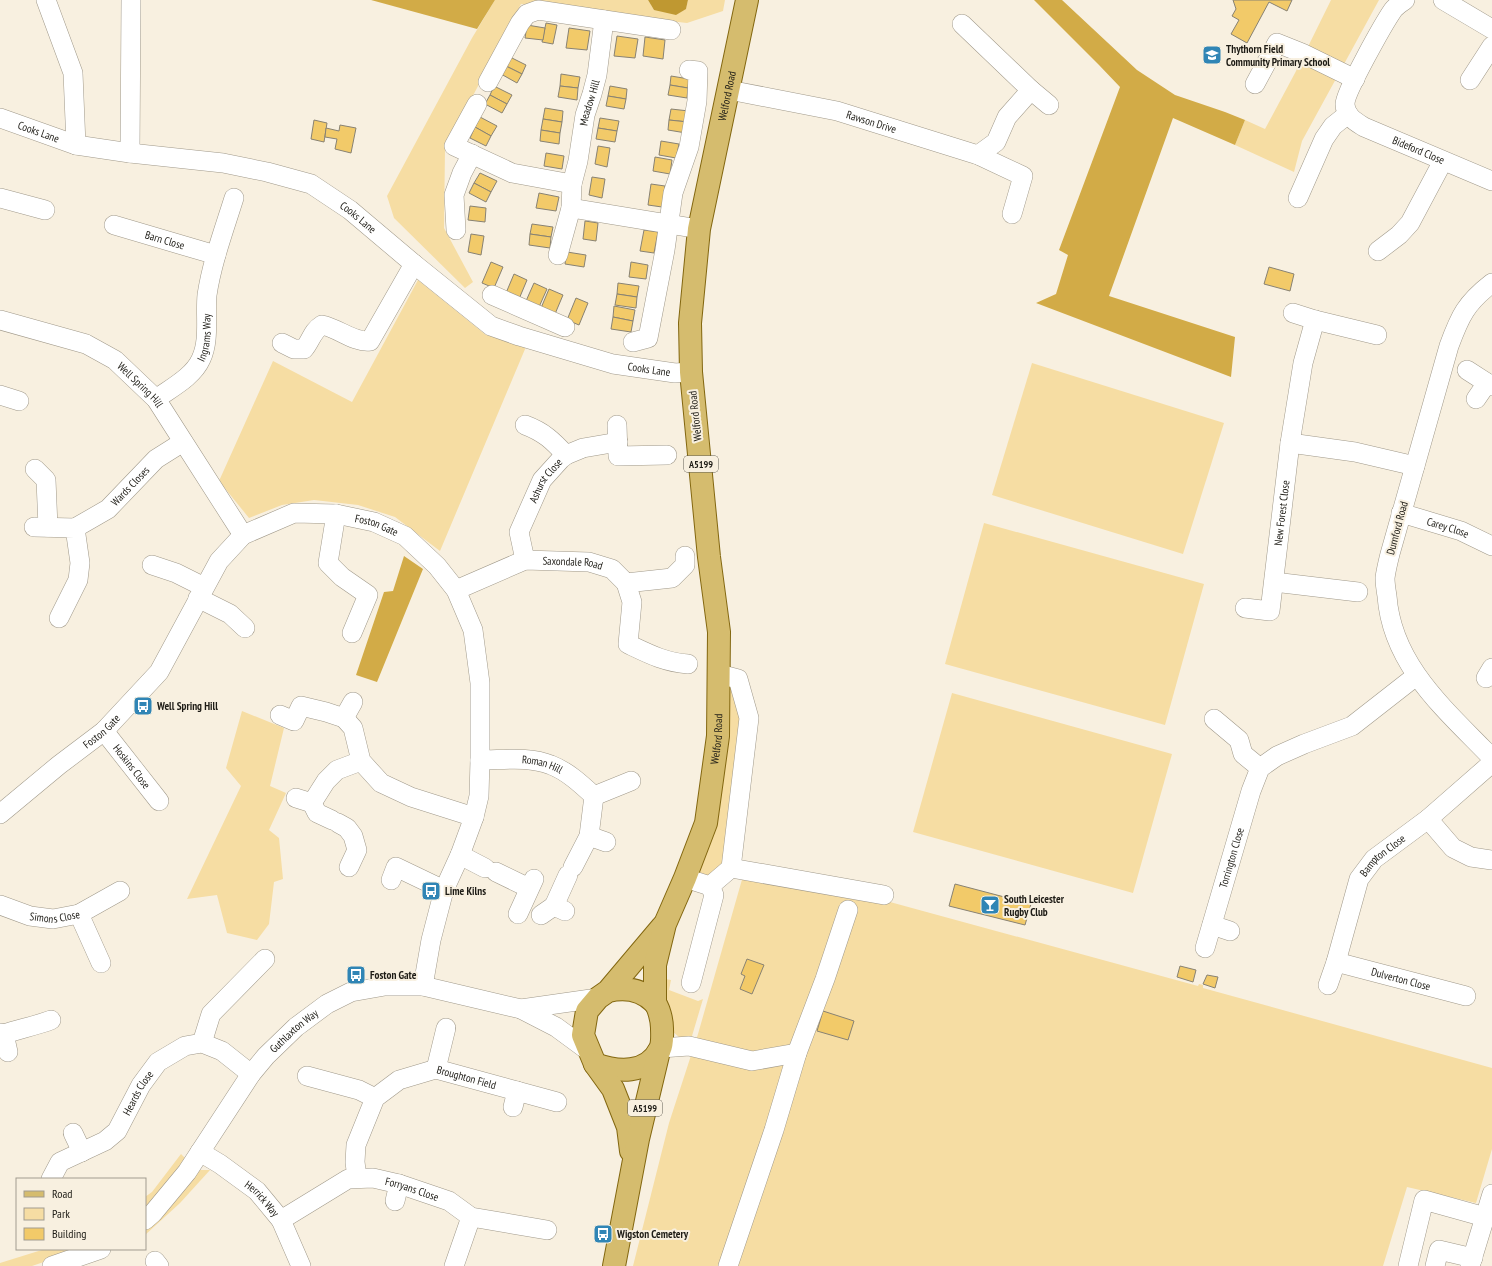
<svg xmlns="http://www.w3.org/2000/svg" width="1492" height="1266" font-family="'PT Sans Narrow',sans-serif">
<rect width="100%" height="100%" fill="#f8f0e0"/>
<!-- green -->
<g fill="#f6dda3">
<polygon points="495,0 648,0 654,10 686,9 688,0 725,0 723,11 687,23 521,4 445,149 444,228 473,282 465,288 394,218 387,196 472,38"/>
<polygon points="1331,0 1379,0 1302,141 1294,172 1235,145 1245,120 1265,129 1295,73"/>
<polygon points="418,280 486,335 528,342 440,551 395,517 358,505 314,500 282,505 249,518 219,481 273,361 352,402"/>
<polygon points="1032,363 1224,423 1183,554 992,495"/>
<polygon points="984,523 1204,584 1165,725 945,664"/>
<polygon points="719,674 738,679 749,718 735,840 710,886 685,878 706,823"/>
<polygon points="952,693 1172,754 1133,893 913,832"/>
<polygon points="242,711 284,728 270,786 286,793 269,830 279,838 283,879 274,882 269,924 257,940 227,933 217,895 187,899 241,786 226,768"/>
<polygon points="743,876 890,902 1198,986 1199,984 1203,985 1203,988 1492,1068 1492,1149 1476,1203 1407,1187 1383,1266 633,1266 669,1123 698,1034"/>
<polygon points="654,977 671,980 669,990 698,1001 703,999 689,1046 662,1022"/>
<polygon points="181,1154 186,1159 145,1212 145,1197 152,1192"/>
<polygon points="196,1170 210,1170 180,1203 145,1235 145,1224"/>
<polygon points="45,1249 82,1249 32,1266 0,1266 0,1263"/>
</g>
<!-- forest -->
<g fill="#d2ab47">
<polygon points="371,0 495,0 477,29"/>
<polygon points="1034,0 1062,0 1137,70 1175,95 1225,112 1245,120 1235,145 1173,118 1109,296 1235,337 1231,377 1036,303 1056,294 1068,255 1059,250 1120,87 1099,65"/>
<polygon points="404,556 423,569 377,682 356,675 384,592 393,591"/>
</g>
<!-- water -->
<polygon fill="#bf9831" points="648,0 688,0 686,9 676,15 654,10"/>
<!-- building -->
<g fill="#f2ca69" stroke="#888273">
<polygon points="1233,0 1292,0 1287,11 1269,2 1247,43 1231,34 1239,20 1232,16 1236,9"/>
<polygon points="546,23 557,25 553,44 542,42"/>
<polygon points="527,25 545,28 543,40 525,38"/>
<polygon points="569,28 590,31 587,50 566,48"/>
<polygon points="617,36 638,39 635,58 614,56"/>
<polygon points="645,37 665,40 663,59 643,56"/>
<polygon points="510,57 526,65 522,74 506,66"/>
<polygon points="506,66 522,74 517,83 501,74"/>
<polygon points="561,74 580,77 578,88 560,86"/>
<polygon points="671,76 689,79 688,88 670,85"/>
<polygon points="670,85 688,88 687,98 668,95"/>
<polygon points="494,86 512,95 507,104 490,95"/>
<polygon points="560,86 578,88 577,100 558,97"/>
<polygon points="610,86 627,89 626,99 608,96"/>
<polygon points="490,95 507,104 502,113 485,104"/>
<polygon points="608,96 626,99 624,109 606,106"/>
<polygon points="545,108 563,111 562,122 543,119"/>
<polygon points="671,109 689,111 688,122 669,120"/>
<polygon points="480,117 497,126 491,136 475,127"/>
<polygon points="600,118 619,121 617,131 598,128"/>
<polygon points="543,119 562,122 560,133 541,130"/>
<polygon points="314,120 327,123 324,142 311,139"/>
<polygon points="669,120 688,122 686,133 668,130"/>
<polygon points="340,125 356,128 351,153 335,149 337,139 325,137 326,128 339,131"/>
<polygon points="475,127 491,136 486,146 470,138"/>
<polygon points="598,128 617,131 615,142 596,139"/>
<polygon points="541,130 560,133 559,144 540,141"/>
<polygon points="661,141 679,144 676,158 659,155"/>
<polygon points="598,146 610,148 607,167 595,164"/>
<polygon points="546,153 564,156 562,169 544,166"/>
<polygon points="655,157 672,160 670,174 653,171"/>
<polygon points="480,173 497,181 491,192 474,183"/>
<polygon points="592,177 605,179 602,198 589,195"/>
<polygon points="474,183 491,192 486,202 469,193"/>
<polygon points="651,184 665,186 662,207 648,205"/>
<polygon points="539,193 559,197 556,211 536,208"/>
<polygon points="470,206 486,208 485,222 468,220"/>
<polygon points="585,221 598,223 596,241 583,239"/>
<polygon points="532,224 553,227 551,237 530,234"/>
<polygon points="644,230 658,232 654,253 640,251"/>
<polygon points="471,234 484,236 481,255 468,252"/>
<polygon points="530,234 551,237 550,248 529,245"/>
<polygon points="567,252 586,255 584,267 565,264"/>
<polygon points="491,262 503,267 494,288 482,283"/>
<polygon points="631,262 648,265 646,279 629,277"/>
<polygon points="1269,267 1294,274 1290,291 1264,284"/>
<polygon points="514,274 527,280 519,299 506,293"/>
<polygon points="534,283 547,289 539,307 526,301"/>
<polygon points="618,283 639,286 637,297 617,294"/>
<polygon points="549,289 563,295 555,314 541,308"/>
<polygon points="617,294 637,297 636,308 615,305"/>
<polygon points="576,298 588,303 579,325 567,320"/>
<polygon points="614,306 635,310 633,321 613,317"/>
<polygon points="613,317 633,321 631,332 611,329"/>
<polygon points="955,884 1031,904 1025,925 949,906"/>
<polygon points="747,959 764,965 752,994 740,989 745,976 741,974"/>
<polygon points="1180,966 1196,970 1193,982 1177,977"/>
<polygon points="1207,975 1218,977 1215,988 1203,984"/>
<polygon points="823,1011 854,1021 848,1040 817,1031"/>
</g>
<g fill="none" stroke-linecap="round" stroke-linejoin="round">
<!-- minor casing -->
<g stroke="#a0998a" stroke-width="20">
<g id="minor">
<polyline points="46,0 73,73 76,145"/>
<path id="s1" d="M1405,0c-4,3 -9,6 -12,10 -9,13 -48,82 -48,94 0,12 11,18 19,23l128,54"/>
<polyline points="1443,0 1492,29"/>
<polyline points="962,24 1031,90 1049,105"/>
<polyline points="1470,80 1492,46"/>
<polyline points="488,82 520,23 527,14 538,10 671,30"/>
<polyline points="1255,84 1277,43 1302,53 1355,79"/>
<path id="s2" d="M729,90l108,21 141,44 45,21 -11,38"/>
<polyline points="477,104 454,146 512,173 572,184"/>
<path id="s3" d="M0,118l76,27 54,8 93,10 44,9 44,12 39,26 64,54 77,62 28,10 94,28 62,9 16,-1"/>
<polyline points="130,153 131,0"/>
<polyline points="978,155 996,142 1007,117 1031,90"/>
<polyline points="0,198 45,210"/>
<polyline points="1298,198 1324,139 1333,126 1348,114"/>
<polyline points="571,208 699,229"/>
<path id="s4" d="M114,225l102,30"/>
<polyline points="456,230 454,195 462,173 472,154"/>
<polyline points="1378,251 1399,235 1410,223 1443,161"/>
<path id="s5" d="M558,255l13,-47 1,-24 6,-23 7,-46 7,-21 5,-19 7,-55"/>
<path d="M1492,283c-26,20 -32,33 -43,63l-59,208c-2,8 -4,16 -5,24 0,6 1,12 2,18 5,70 60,115 105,162"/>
<polyline points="492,295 565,327"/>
<polyline points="1293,313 1315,320 1377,335"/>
<path id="s6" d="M0,320l86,24 29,16 41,39 87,136"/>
<polyline points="633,342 648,338 665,250 673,193 689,147 697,101 698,71 689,70"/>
<path d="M282,343l12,6h10c7,-8 8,-18 18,-24 16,3 32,18 48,16l44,-77"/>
<polyline points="1467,370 1492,386"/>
<polyline points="0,395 19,401"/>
<path id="s7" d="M156,399c15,-11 37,-22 45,-40 9,-19 4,-43 6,-64 5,-33 17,-65 27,-97"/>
<polyline points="1476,399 1487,383"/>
<path d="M525,425c19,7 28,16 41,30"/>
<polyline points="617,425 618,456 667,455"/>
<polyline points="1290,443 1355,452 1415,466"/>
<polyline points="35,469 46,480 48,527"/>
<path id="s8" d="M1401,513l60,18 31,15"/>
<polyline points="336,514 328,563 342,577 368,595 352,633"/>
<polyline points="34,527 75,528 80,563 78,580 59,618"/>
<path id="s9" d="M75,528l33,-19 48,-50 27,-17"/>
<path id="s10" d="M525,560l-6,-28 23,-52 19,-21 5,-4 17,-7 35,-6"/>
<polyline points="152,565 176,573 204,587"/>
<polyline points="1274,582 1358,592"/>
<polyline points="626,583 672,578 685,565 685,556"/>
<path id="s11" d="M456,590l69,-30 64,2 23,7 14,14 6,19 -4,42c21,10 36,18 60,20"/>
<polyline points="198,598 230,614 245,628"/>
<path id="s12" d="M1245,608l25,3 20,-168 13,-80 12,-43"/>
<polyline points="1486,678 1492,668"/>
<polyline points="280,715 294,721 301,706 326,712 344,718 353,728 361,761 381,783 411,797 474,817"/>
<polyline points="344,718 353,702"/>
<polyline points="1214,719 1239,740 1243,754 1260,768"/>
<path id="s13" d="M104,731l55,70"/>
<path id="s14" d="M480,760c24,0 49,-4 71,5 16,6 30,19 43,31l-5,40 -16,31"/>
<polyline points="594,796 631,781"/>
<polyline points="296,798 312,803 326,781 337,770 361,761"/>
<polyline points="312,803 317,813 332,820"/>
<path id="s15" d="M0,814l59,-49 45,-34 55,-59 60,-111 24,-26 51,-22 42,1 38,8 31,14 32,30 19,24 17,40 7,53v77l-1,36 -5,21 -14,38 -16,35 -13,50 -8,46"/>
<polyline points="1428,819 1453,848 1471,857 1492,860"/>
<polyline points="338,823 347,828 353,836 357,850 349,867"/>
<polyline points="589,836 606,842"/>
<polyline points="460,855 485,868"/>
<polyline points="731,868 884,895"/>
<polyline points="496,872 529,888"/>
<polyline points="685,878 710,886 731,868 749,718 738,679 719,674"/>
<polyline points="391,880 396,867 444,890"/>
<path id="s16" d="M0,905l30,11 23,3 26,-5 41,-23"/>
<polyline points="554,906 568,875"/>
<polyline points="79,914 101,963"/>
<polyline points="518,914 534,879"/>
<polyline points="541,915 554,906 565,911"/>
<polyline points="1212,925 1230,931"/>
<path id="s17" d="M1205,948l46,-157 9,-23 17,-12 27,-12 48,-18 64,-50"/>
<path id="s18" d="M1336,962l130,34"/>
<polyline points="691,983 714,895 710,886"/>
<path id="s19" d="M1328,985l8,-23 23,-83 15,-20 54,-40 64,-56"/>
<polyline points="521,1009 598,998"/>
<path d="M0,1033l4,1c15,-5 31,-8 47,-14"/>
<polyline points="4,1034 8,1052"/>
<polyline points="202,1043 211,1014 265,959"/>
<polyline points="661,1048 689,1046 752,1061 797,1053"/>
<polyline points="436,1069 446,1028"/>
<polyline points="307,1076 359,1090 375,1098"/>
<polyline points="513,1107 517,1091"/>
<polyline points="73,1133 82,1152"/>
<path id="s20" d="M200,1152l20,12 37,27 24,29 20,46"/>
<path id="s21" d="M357,1178l-2,-16 1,-17 19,-47 24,-18 37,-11 121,33"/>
<path id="s22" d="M51,1179l9,-17 45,-21 12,-10 24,-46 17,-23 27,-16 17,-3 20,8 29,23"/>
<polyline points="395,1201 399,1184"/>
<path id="s23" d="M145,1220l8,-7 34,-41 64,-98 15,-18 30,-29 31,-23 24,-12 34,-6h38l98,23 35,18 34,25"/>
<path id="s24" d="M281,1220l67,-41 25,-1 26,6 50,17 22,16 76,13"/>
<polyline points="155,1261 159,1266"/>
<polyline points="52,1266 101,1249"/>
<polyline points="454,1266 471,1217"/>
<polyline points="728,1266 774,1130 797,1053 825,979 848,910"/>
<polyline points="1408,1266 1424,1200 1485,1217"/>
<polyline points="1435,1266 1439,1250 1473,1258"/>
<polyline points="1470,1266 1492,1194"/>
</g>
</g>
<!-- major casing -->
<g stroke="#836710" stroke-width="24">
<g id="major">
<path d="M608,991c17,-4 33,-2 46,11 5,5 8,19 8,26 0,6 1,15 -2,21 -13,26 -43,23 -65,15l-12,-29 4,-24 11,-13 10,-7 54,-64"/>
<path id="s25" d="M655,1003v-38l10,-41 20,-46 21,-55 12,-87 1,-104 -10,-75 -18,-185 -1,-49 9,-94 48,-229"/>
<polyline points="595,1064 613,1089 628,1127 631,1151"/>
<polyline points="614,1266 638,1139 659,1051"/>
</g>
</g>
<!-- minor -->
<use href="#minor" stroke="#fff" stroke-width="19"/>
<!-- major -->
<use href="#major" stroke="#d5bc6e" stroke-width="22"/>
</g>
<!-- icons -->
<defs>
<g id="school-square" transform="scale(1)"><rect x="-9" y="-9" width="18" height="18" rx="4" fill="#3085b5" stroke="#f8f0e0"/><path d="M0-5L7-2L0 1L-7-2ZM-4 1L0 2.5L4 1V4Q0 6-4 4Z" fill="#fff"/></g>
<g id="bus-square" transform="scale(1)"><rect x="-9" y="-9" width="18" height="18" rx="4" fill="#3085b5" stroke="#f8f0e0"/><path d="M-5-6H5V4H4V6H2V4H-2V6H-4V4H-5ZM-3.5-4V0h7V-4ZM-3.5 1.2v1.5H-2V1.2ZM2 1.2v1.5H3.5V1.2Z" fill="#fff"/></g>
<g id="bar-square" transform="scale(1)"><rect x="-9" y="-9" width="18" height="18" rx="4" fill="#3085b5" stroke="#f8f0e0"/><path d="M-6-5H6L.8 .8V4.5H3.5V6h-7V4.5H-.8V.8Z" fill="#fff"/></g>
</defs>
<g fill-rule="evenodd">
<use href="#school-square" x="1212" y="55"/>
<use href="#bus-square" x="143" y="706"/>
<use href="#bus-square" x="431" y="891"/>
<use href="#bar-square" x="990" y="905"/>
<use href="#bus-square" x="356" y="975"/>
<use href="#bus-square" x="603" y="1234"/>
</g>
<g text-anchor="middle" stroke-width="4" stroke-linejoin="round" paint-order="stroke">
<!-- shield labels -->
<g fill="#f8f0e0" stroke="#5f5c53" stroke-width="1">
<rect x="684" y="456" width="34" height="16" rx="3"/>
<rect x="628" y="1100" width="34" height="16" rx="3"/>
</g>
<g font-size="10" font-weight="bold" fill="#1e1c16">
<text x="701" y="468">A5199</text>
<text x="645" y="1112">A5199</text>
</g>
<!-- poi labels -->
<g font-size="11" font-weight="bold" fill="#1e1c16" stroke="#f8f0e0" text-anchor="start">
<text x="1226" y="53">Thythorn Field<tspan x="1226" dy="13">Community Primary School</tspan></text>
<text x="157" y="710">Well Spring Hill</text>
<text x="445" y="895">Lime Kilns</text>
<text x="1004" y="903">South Leicester<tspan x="1004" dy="13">Rugby Club</tspan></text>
<text x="370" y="979">Foston Gate</text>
<text x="617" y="1238">Wigston Cemetery</text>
</g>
<!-- street labels -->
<g font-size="11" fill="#1e1c16" stroke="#f8f0e0">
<text dy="4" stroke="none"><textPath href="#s25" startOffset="922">Welford Road</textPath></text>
<text dy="4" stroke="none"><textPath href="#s5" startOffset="156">Meadow Hill</textPath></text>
<text dy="4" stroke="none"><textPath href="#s2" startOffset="146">Rawson Drive</textPath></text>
<text dy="4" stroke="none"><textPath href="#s3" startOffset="41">Cooks Lane</textPath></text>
<text dy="4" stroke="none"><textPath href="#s1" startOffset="212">Bideford Close</textPath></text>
<text dy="4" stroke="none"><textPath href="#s3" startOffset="377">Cooks Lane</textPath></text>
<text dy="4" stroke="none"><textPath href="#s4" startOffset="53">Barn Close</textPath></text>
<text dy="4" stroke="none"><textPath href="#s7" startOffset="83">Ingrams Way</textPath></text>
<text dy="4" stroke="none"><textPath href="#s3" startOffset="713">Cooks Lane</textPath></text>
<text dy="4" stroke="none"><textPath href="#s6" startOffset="158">Well Spring Hill</textPath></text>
<text transform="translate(695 416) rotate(-96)" y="4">Welford Road</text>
<text dy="4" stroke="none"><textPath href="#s10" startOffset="87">Ashurst Close</textPath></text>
<text dy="4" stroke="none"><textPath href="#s9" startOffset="70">Wards Closes</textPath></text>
<text dy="4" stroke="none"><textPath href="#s12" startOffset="124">New Forest Close</textPath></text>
<text dy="4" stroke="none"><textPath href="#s15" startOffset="515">Foston Gate</textPath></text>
<text transform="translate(1397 528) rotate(-75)" y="4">Durnford Road</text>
<text dy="4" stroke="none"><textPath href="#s8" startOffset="49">Carey Close</textPath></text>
<text dy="4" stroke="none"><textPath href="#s11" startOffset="123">Saxondale Road</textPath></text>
<text dy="4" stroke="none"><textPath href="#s15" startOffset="131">Foston Gate</textPath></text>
<text dy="4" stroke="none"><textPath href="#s25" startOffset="274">Welford Road</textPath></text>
<text dy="4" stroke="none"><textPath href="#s13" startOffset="45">Hoskins Close</textPath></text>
<text dy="4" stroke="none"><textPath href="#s14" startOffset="63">Roman Hill</textPath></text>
<text dy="4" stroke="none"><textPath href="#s19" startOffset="144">Bampton Close</textPath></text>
<text dy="4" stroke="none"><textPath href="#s17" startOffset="94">Torrington Close</textPath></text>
<text dy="4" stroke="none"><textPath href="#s16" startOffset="57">Simons Close</textPath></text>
<text dy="4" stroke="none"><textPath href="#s18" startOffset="67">Dulverton Close</textPath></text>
<text dy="4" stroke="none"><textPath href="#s23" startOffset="242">Guthlaxton Way</textPath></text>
<text dy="4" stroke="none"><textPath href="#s21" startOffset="184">Broughton Field</textPath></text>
<text dy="4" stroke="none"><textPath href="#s22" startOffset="128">Heards Close</textPath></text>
<text dy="4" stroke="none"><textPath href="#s24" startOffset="144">Forryans Close</textPath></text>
<text dy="4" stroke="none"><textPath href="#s20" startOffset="78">Herrick Way</textPath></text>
</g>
</g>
<!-- legend -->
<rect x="16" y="1178" width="130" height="72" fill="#f8f0e0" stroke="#a19b8f"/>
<rect x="24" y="1191" width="20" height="6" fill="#d5bc6e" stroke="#a19b8f"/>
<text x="52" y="1198" font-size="12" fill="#1e1c16">Road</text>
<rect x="24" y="1208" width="20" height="12" fill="#f6dda3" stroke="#a19b8f"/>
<text x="52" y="1218" font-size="12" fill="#1e1c16">Park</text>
<rect x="24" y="1228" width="20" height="12" fill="#f2ca69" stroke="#a19b8f"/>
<text x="52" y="1238" font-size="12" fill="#1e1c16">Building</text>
</svg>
